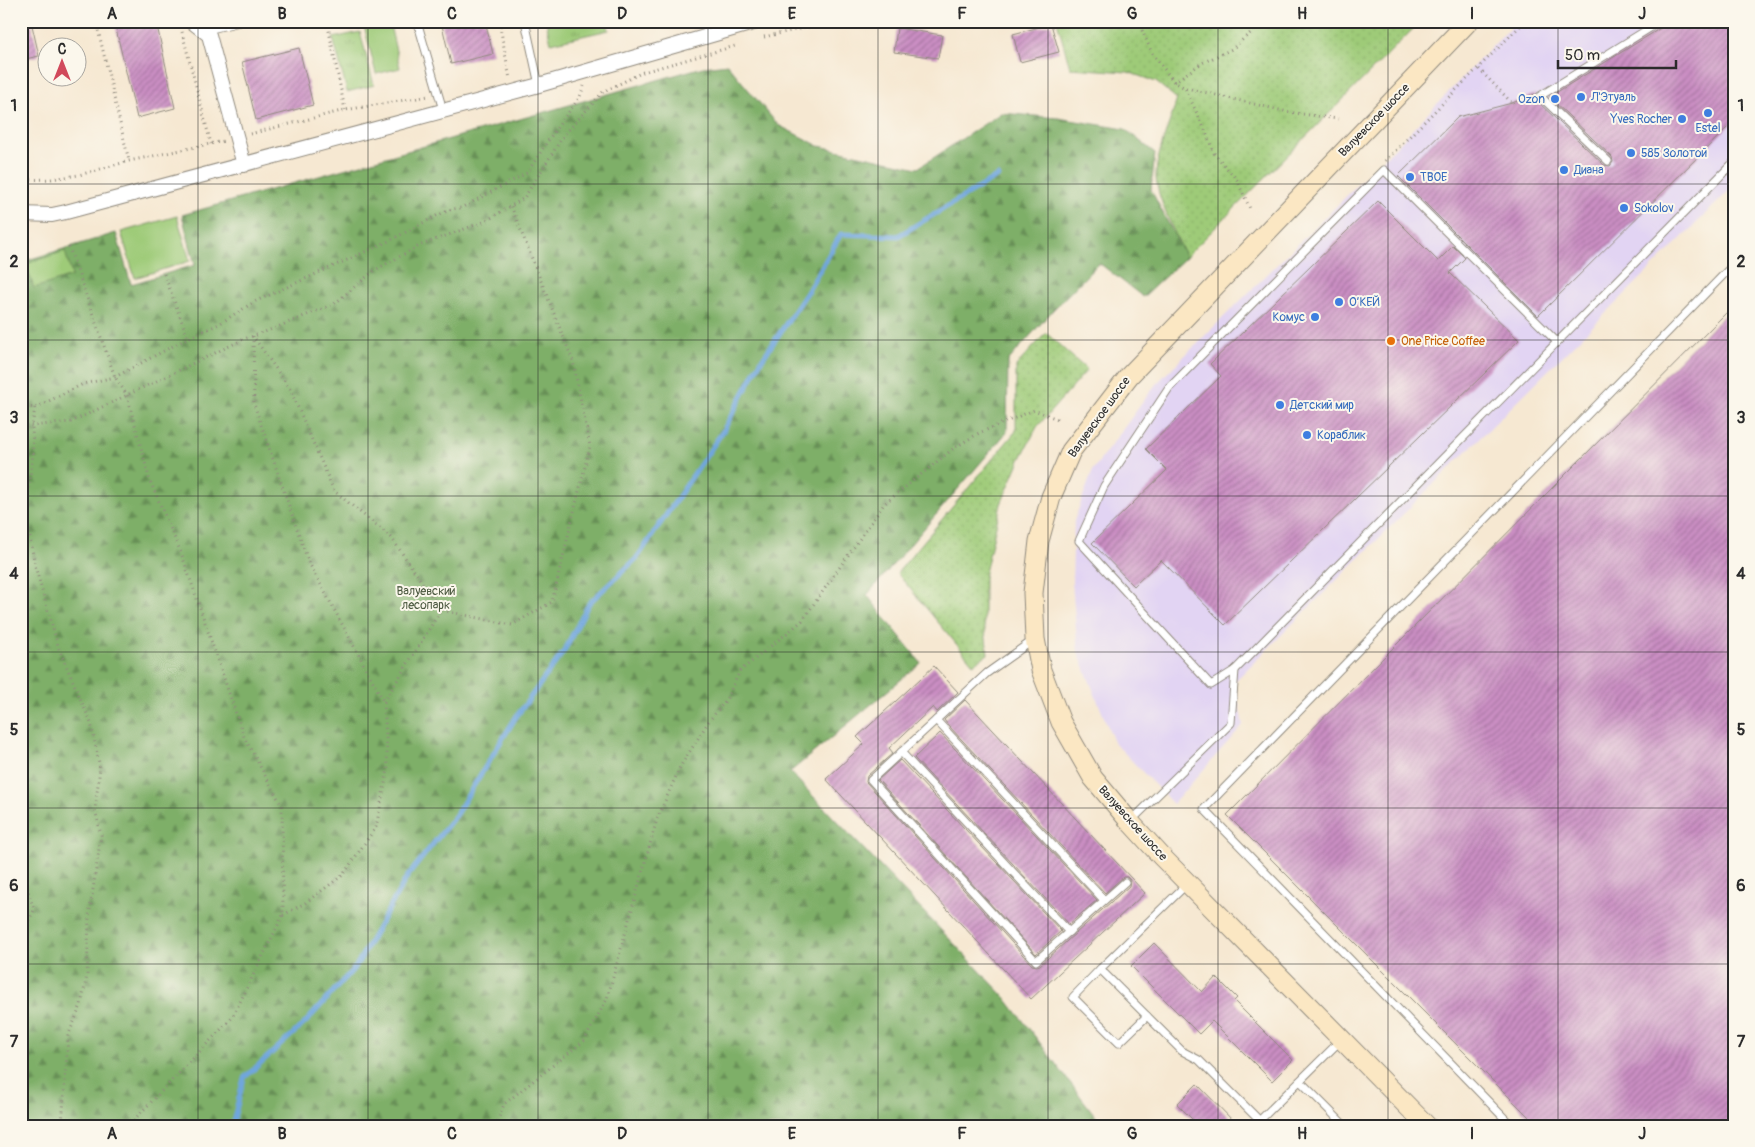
<svg xmlns="http://www.w3.org/2000/svg" width="1755" height="1147" font-family="Pangolin,sans-serif">
<defs>
<pattern id="grass-dots" width="8" height="8" patternUnits="userSpaceOnUse" patternTransform="scale(1.25)"><rect width="8" height="8" fill="#9ecb78"/><path d="M2 2h.1M6 6h.1" fill="none" stroke="#88ae68" stroke-width="1.8" stroke-linecap="round"/></pattern>
<pattern id="forest-firs" width="22" height="20" patternUnits="userSpaceOnUse" patternTransform="scale(1.25)"><rect width="22" height="20" fill="#7eaf68"/><path d="M5 1l3.5 6h-7zM16 11l3.5 6h-7z" fill="#678f56"/></pattern>
<pattern id="park-tufts" width="24" height="20" patternUnits="userSpaceOnUse" patternTransform="scale(1.25)"><rect width="24" height="20" fill="#9ecb78"/><path d="M3 7l-1-3M5 7V3M7 7l1-3M15 17l-1-3M17 17v-4M19 17l1-3" fill="none" stroke="#88ae68"/></pattern>
<pattern id="building-hatch" width="6" height="6" patternUnits="userSpaceOnUse" patternTransform="scale(1.25)"><rect width="6" height="6" fill="#ca8ec3"/><path d="M-1 1l2-2M0 6l6-6M5 7l2-2" fill="none" stroke="#a4749f"/></pattern>
</defs>
<rect width="100%" height="100%" fill="#fbf7ec"/>
<filter id="ink" filterUnits="userSpaceOnUse"><feTurbulence type="fractalNoise" baseFrequency=".02" numOctaves="2"/><feDisplacementMap in="SourceGraphic" scale="10" xChannelSelector="R" yChannelSelector="G"/><feConvolveMatrix kernelMatrix="1 2 1 2 8 2 1 2 1" color-interpolation-filters="sRGB"/></filter>
<filter id="wash" filterUnits="userSpaceOnUse"><feTurbulence type="fractalNoise" baseFrequency=".0096" numOctaves="4" result="noise"/><feDisplacementMap in="SourceGraphic" scale="20" xChannelSelector="R" yChannelSelector="G"/><feGaussianBlur stdDeviation="1.12" result="paint"/><feColorMatrix in="noise" values="0 0 0 0 0 0 0 0 0 0 0 0 0 0 0 0 0 1.4 0 .05"/><feComposite in="paint" operator="in"/></filter>
<g filter="url(#wash)">
<rect width="100%" height="100%" fill="#f6e8d2"/>
<!-- built -->
<polygon fill="#e2d4f3" points="1517,21 1734,21 1734,186 1234,682 1243,725 1173,804 1114,742 1078,652 1072,582 1074,521 1093,470 1156,384 1383,160"/>
<!-- grass -->
<g fill="url(#grass-dots)" stroke="#647b52">
<path d="M1057,21h364l-235,236c-10,-22 -28,-56 -30,-79 -1,-21 15,-58 21,-79l-21,-17 -28,-10 -58,-4z"/>
<polygon points="1046,333 1087,370 1037,427 1020,460 1001,504 984,577 984,623 988,654 973,664 897,573 1016,431 1016,366"/>
</g>
<!-- forest -->
<polygon fill="url(#forest-firs)" stroke="#546d4a" points="727,64 778,125 819,146 918,168 1001,113 1058,118 1125,129 1155,153 1151,190 1186,257 1143,297 1099,263 1052,311 1008,361 1007,432 867,595 921,663 790,772 1005,997 1103,1126 21,1126 21,262 116,233 131,284 195,265 182,215 703,67"/>
<!-- park -->
<g fill="url(#park-tufts)" stroke="#647b52">
<polygon points="546,21 607,21 609,30 551,43"/>
<polygon points="360,32 374,85 347,92 333,38"/>
</g>
<!-- garden -->
<g fill="#9ecb78" stroke="#647b52">
<polygon points="363,21 389,21 400,68 376,74"/>
<polygon points="177,216 190,261 135,278 121,232"/>
<polygon points="65,251 72,276 34,288 26,264"/>
</g>
<g fill="none" stroke-linecap="round" stroke-linejoin="round">
<!-- stream -->
<polyline stroke="#6fa6dd" stroke-width="5" points="232,1126 244,1078 305,1023 356,966 407,877 455,816 516,717 564,651 589,603 637,558 723,431 761,361 806,294 841,234 898,236 998,176"/>
</g>
<g id="blocks">
<!-- building -->
<g fill="url(#building-hatch)">
<polygon points="21,21 31,21 39,56 21,60"/>
<polygon points="114,21 156,21 175,108 137,118"/>
<polygon points="441,21 485,21 493,54 451,64"/>
<polygon points="1666,21 1734,21 1734,121 1538,316 1398,176 1458,117 1512,103 1535,94 1536,100 1604,165 1610,166 1613,162 1612,157 1549,97 1664,26"/>
<polygon points="1051,24 1059,52 1020,62 1013,34"/>
<polygon points="897,28 942,35 938,58 894,52"/>
<polygon points="299,48 313,105 256,120 242,62"/>
<polygon points="1378,201 1438,261 1453,246 1465,258 1450,273 1519,340 1225,625 1161,560 1134,586 1092,543 1167,470 1146,449 1221,376 1210,364"/>
<polygon points="1734,305 1734,1126 1538,1126 1227,815"/>
<polygon points="934,666 958,692 937,712 933,707 889,748 893,753 867,776 866,782 1032,965 1037,966 1040,965 1129,886 1130,880 1127,877 1123,877 1105,893 948,725 944,720 965,700 1145,893 1031,999 826,779 864,744 857,737"/>
<polygon points="940,733 1097,900 1069,924 914,758"/>
<polygon points="900,760 1061,931 1036,954 878,780"/>
<polygon points="1154,943 1202,992 1216,977 1237,998 1234,1001 1293,1060 1272,1081 1212,1021 1199,1034 1131,966"/>
<polygon points="1197,1084 1238,1126 1199,1126 1177,1104"/>
</g>
</g>
</g>
<g filter="url(#ink)">
<use href="#blocks" fill-opacity="0" stroke="#908a7e" stroke-width="1"/>
<g fill="none" stroke-linecap="round" stroke-linejoin="round">
<!-- service casing -->
<g stroke="#908a7e" stroke-width="9">
<g id="service">
<polyline points="417,21 443,110"/>
<polyline points="525,21 539,85"/>
<polyline points="203,31 244,21"/>
<polyline points="1608,161 1540,96 1661,21"/>
<polyline points="1557,342 1384,170 1169,388 1104,486 1079,541 1211,685 1235,670 1734,162"/>
<polyline points="1032,641 987,673 871,780 1036,961 1125,882"/>
<polyline points="936,720 1104,900"/>
<polyline points="901,752 1069,932"/>
<polyline points="1130,822 1231,723 1235,670"/>
<polyline points="1188,883 1100,969 1182,1051 1199,1060 1260,1121"/>
<polyline points="1100,969 1073,997 1119,1043 1147,1016"/>
<polyline points="1300,1081 1345,1126"/>
<polyline points="1254,1126 1340,1041"/>
<polyline points="1512,1126 1204,809 1734,264"/>
</g>
</g>
<!-- minor casing -->
<g stroke="#908a7e" stroke-width="16">
<g id="minor">
<polyline points="191,21 209,35 244,165"/>
<polyline points="21,214 52,215 66,212 539,85 760,21"/>
</g>
</g>
<!-- secondary casing -->
<g stroke="#908a7e" stroke-width="21">
<polyline id="secondary" points="1427,1126 1162,857 1130,822 1093,778 1061,722 1041,670 1035,639 1033,593 1039,541 1051,497 1071,451 1129,376 1469,21"/>
</g>
<!-- path -->
<g stroke="#908a7e" stroke-width="3" stroke-dasharray="1 4" stroke-linecap="butt">
<polyline points="96,21 129,161"/>
<polyline points="327,21 345,110"/>
<polyline points="499,21 510,79"/>
<polyline points="1138,21 1152,53 1174,82 1185,88 1205,130 1214,153 1237,180 1251,211"/>
<polyline points="253,24 262,21"/>
<polyline points="182,32 211,144"/>
<polyline points="764,37 808,27 824,21"/>
<polyline points="1479,69 1512,103"/>
<polyline points="1174,82 1202,63 1232,49 1264,21"/>
<polyline points="1186,88 1288,112 1338,119"/>
<polyline points="250,134 345,110 429,96"/>
<polyline points="1385,161 1525,21"/>
<polyline points="21,180 51,179 79,175 129,161 224,141"/>
<polyline points="69,247 115,377 127,395 150,481 182,555 244,737 282,806 283,915 232,1018 128,1126"/>
<polyline points="164,274 188,338"/>
<polyline points="21,406 35,408 83,384 115,377 188,338 219,324 254,302 389,241 434,217 452,209 461,208 527,173 555,130 580,97 584,86"/>
<polyline points="35,408 32,426 33,453 26,514 35,566 59,649 91,723 100,768 95,809 101,835 89,917 87,975 81,1005 68,1036 62,1126"/>
<polyline points="21,423 32,426 71,422 244,339 260,334 334,304 375,270 421,245 486,221 524,198 564,135 603,92 643,72 735,46 736,43"/>
<polyline points="384,702 441,610"/>
<polyline points="21,868 34,910 21,936"/>
<polyline points="283,915 305,903 343,875 376,827 388,769 384,702 308,561 254,404 253,336 290,389 334,491 391,537 441,610 512,625 552,602 590,446 573,361 511,206"/>
<polyline points="496,1126 504,1104 584,1041 607,999 657,819 680,767 709,721 726,700 740,671 802,621 884,504 954,448 979,433 1034,410 1060,420"/>
</g>
<!-- service -->
<use href="#service" stroke="#fff" stroke-width="7"/>
<!-- minor -->
<use href="#minor" stroke="#fff" stroke-width="14"/>
<!-- secondary -->
<use href="#secondary" stroke="#fbe7c3" stroke-width="19"/>
</g>
</g>
<!-- grid -->
<path fill="none" stroke="#2b2b2b" stroke-width="1" stroke-opacity="0.55" d="M198,21v1105M368,21v1105M538,21v1105M708,21v1105M878,21v1105M1048,21v1105M1218,21v1105M1388,21v1105M1558,21v1105M21,184h1713M21,340h1713M21,496h1713M21,652h1713M21,808h1713M21,964h1713"/>
<!-- markers -->
<g fill="#3f7fe0" stroke="#fbf7ec" stroke-width="2">
<circle cx="1581" cy="97" r="5"/>
<circle cx="1555" cy="99" r="5"/>
<circle cx="1708" cy="113" r="5"/>
<circle cx="1682" cy="119" r="5"/>
<circle cx="1631" cy="153" r="5"/>
<circle cx="1564" cy="170" r="5"/>
<circle cx="1410" cy="177" r="5"/>
<circle cx="1624" cy="208" r="5"/>
<circle cx="1339" cy="302" r="5"/>
<circle cx="1315" cy="317" r="5"/>
<circle cx="1280" cy="405" r="5"/>
<circle cx="1307" cy="435" r="5"/>
</g>
<circle fill="#e8710a" stroke="#fbf7ec" stroke-width="2" cx="1391" cy="341" r="5"/>
<g text-anchor="middle" stroke-width="4" stroke-linejoin="round" paint-order="stroke">
<!-- shop labels -->
<g font-size="12" fill="#366cbe" stroke="#fbf7ec" text-anchor="start">
<text x="1591" y="101">Л'Этуаль</text>
<text x="1545" y="103" text-anchor="end">Ozon</text>
<text x="1672" y="123" text-anchor="end">Yves Rocher</text>
<text x="1708" y="132" text-anchor="middle">Estel</text>
<text x="1641" y="157">585 Золотой</text>
<text x="1574" y="174">Диана</text>
<text x="1420" y="181">ТВОЕ</text>
<text x="1634" y="212">Sokolov</text>
<text x="1349" y="306">О’КЕЙ</text>
<text x="1305" y="321" text-anchor="end">Комус</text>
<text x="1290" y="409">Детский мир</text>
<text x="1317" y="439">Кораблик</text>
</g>
<!-- street labels -->
<g font-size="12" fill="#2b2b2b" stroke="#fbf7ec">
<text transform="translate(1374 120) rotate(-46)" y="4">Валуевское шоссе</text>
<text transform="translate(1099 417) rotate(-54)" y="4">Валуевское шоссе</text>
<text transform="translate(1133 823) rotate(48)" y="4">Валуевское шоссе</text>
</g>
<!-- food labels -->
<g font-size="12" fill="#c56008" stroke="#fbf7ec" text-anchor="start">
<text x="1401" y="345">One Price Coffee</text>
</g>
<!-- park labels -->
<g font-size="12" fill="#4e5b42" stroke="#fbf7ec">
<text x="426" y="595">Валуевский<tspan x="426" dy="14">лесопарк</tspan></text>
</g>
</g>
<!-- margin -->
<rect width="1755" height="1147" fill="none" stroke="#fbf7ec" stroke-width="55"/>
<!-- north arrow -->
<g transform="translate(62 62)"><circle r="24" fill="#fbf7ec" stroke="#a8a59f"/>
<path d="M0-4L9 19L0 12L-9 19Z" fill="#d1495b"/>
<text y="-8" font-size="14" font-weight="bold" text-anchor="middle" fill="#2b2b2b">С</text>
</g>
<!-- scale -->
<path d="M1558 60v8h118v-8" fill="none" stroke="#2b2b2b" stroke-width="2.5"/>
<text x="1565" y="60" font-size="15" fill="#2b2b2b" stroke="#fbf7ec" stroke-width="4" paint-order="stroke">50 m</text>
<rect x="28" y="28" width="1700" height="1092" fill="none" stroke="#2b2b2b" stroke-width="2"/>
<g font-size="16" text-anchor="middle" font-weight="bold" fill="#2b2b2b">
<text x="112" y="19">A</text>
<text x="282" y="19">B</text>
<text x="452" y="19">C</text>
<text x="622" y="19">D</text>
<text x="792" y="19">E</text>
<text x="962" y="19">F</text>
<text x="1132" y="19">G</text>
<text x="1302" y="19">H</text>
<text x="1472" y="19">I</text>
<text x="1642" y="19">J</text>
<text x="14" y="111">1</text>
<text x="1741" y="111">1</text>
<text x="14" y="267">2</text>
<text x="1741" y="267">2</text>
<text x="14" y="423">3</text>
<text x="1741" y="423">3</text>
<text x="14" y="579">4</text>
<text x="1741" y="579">4</text>
<text x="14" y="735">5</text>
<text x="1741" y="735">5</text>
<text x="14" y="891">6</text>
<text x="1741" y="891">6</text>
<text x="14" y="1047">7</text>
<text x="1741" y="1047">7</text>
<text x="112" y="1139">A</text>
<text x="282" y="1139">B</text>
<text x="452" y="1139">C</text>
<text x="622" y="1139">D</text>
<text x="792" y="1139">E</text>
<text x="962" y="1139">F</text>
<text x="1132" y="1139">G</text>
<text x="1302" y="1139">H</text>
<text x="1472" y="1139">I</text>
<text x="1642" y="1139">J</text>
</g>
</svg>
